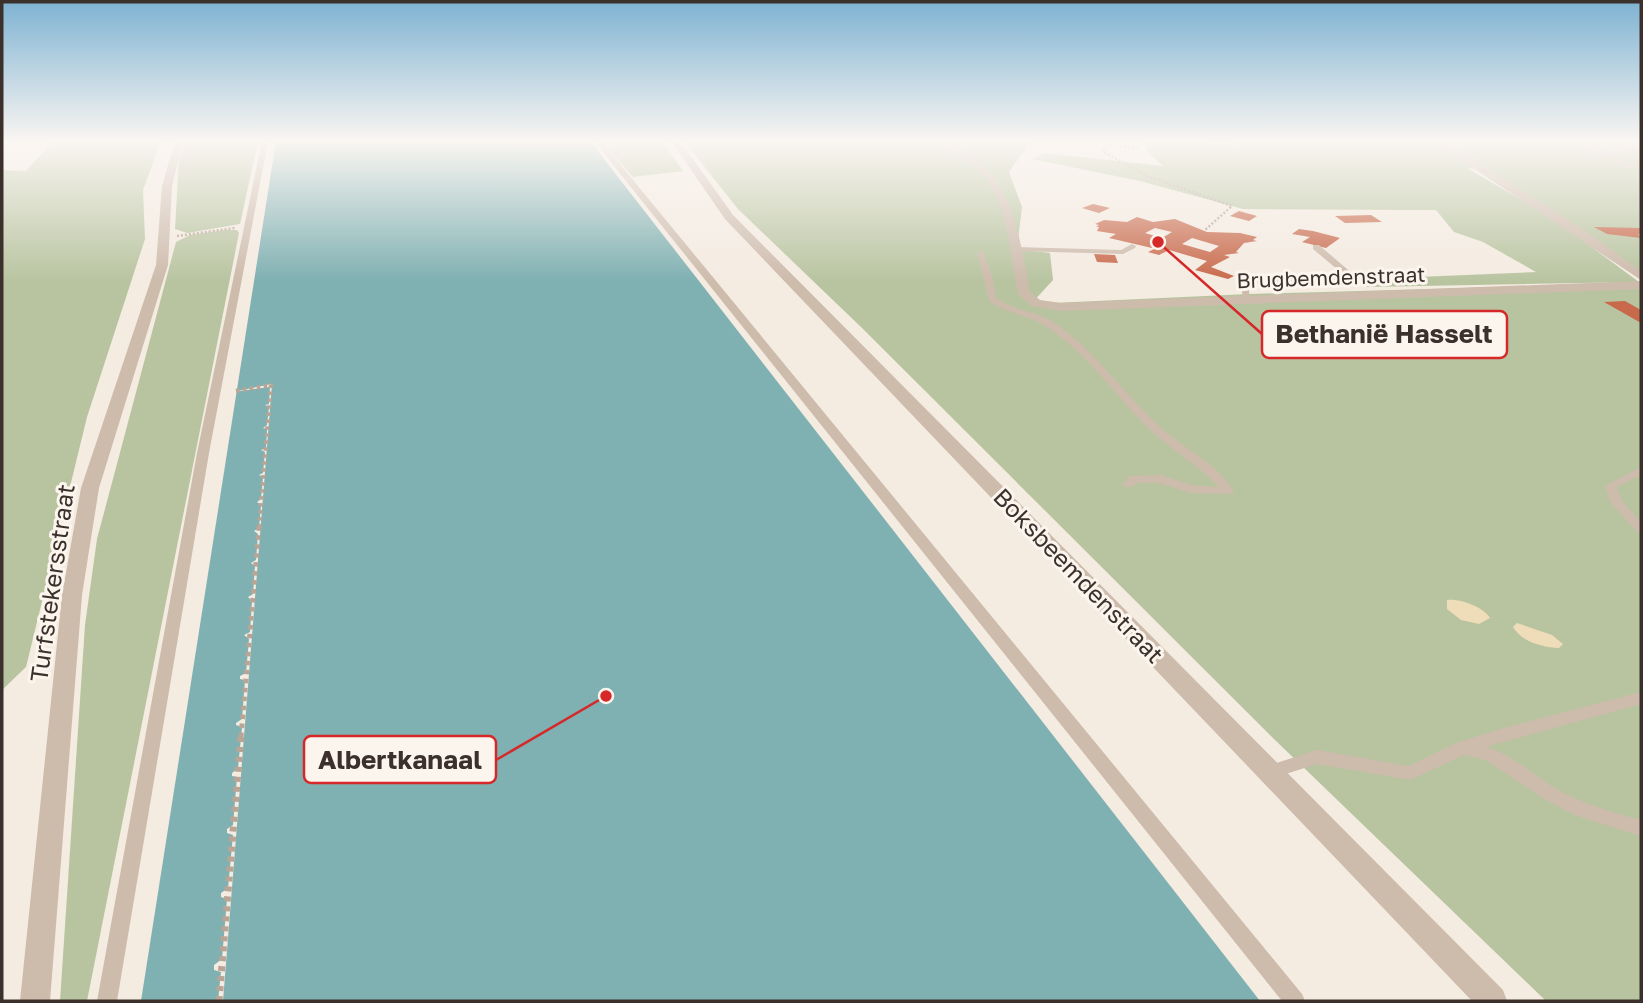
<svg xmlns="http://www.w3.org/2000/svg" width="1643" height="1003" font-family="'Golos Text',sans-serif">
<rect width="100%" height="100%" fill="#f4ebe1"/>
<!-- green -->
<g fill="#b8c4a0">
<polygon points="54,141 159,141 160,144 143,190 145,239 87,417 26,667 2,690 2,170 26,171"/>
<polygon points="186,141 258,141 240,224 187,233 175,229 179,159"/>
<polygon points="601,141 662,141 683,171 633,177"/>
<polygon points="684,141 1031,141 1009,172 1022,207 1017,249 1050,253 1053,280 1031,304 1249,294 1641,283 1641,1001 1546,1001 1275,740 861,327 738,209"/>
<polygon points="1143,141 1241,145 1212,141 1641,141 1641,272 1490,171 1467,168 1554,219 1639,282 1367,287 1370,279 1536,272 1483,242 1454,232 1436,210 1243,209 1140,181 1032,159 1045,153 1163,166 1149,153"/>
<polygon points="226,230 237,230 239,233 87,1001 60,1001 85,625 97,539 176,242 190,235"/>
</g>
<!-- sand -->
<g fill="#efdcb8">
<path d="M1447,600c12,-2 37,7 43,18l-11,6 -18,-4 -14,-11z"/>
<path d="M1517,623l35,12 11,9 -4,4c-17,-1 -37,-6 -46,-21z"/>
</g>
<!-- water -->
<polygon fill="#7fb0b2" points="276,141 588,141 593,145 1260,1001 141,1001"/>
<!-- pier -->
<polygon fill="#f4ebe1" points="272,384 223,1001 218,1001 221,972 214,970 214,965 222,959 227,899 221,897 221,893 228,888 233,835 227,833 227,829 233,825 237,777 232,776 232,773 238,768 242,727 236,725 236,723 242,719 245,680 240,679 240,676 246,673 249,639 244,635 250,632 252,601 248,597 253,594 255,566 251,563 256,560 258,534 254,531 259,528 261,505 257,502 261,499 263,477 259,475 263,473 265,452 261,450 266,448 267,429 263,428 267,425 269,407 265,405 269,404 270,387 232,392"/>
<!-- building -->
<g fill="#c8694b" fill-rule="evenodd">
<polygon points="1093,204 1110,208 1099,213 1082,208"/>
<polygon points="1239,211 1257,216 1249,221 1230,216"/>
<polygon points="1371,215 1382,222 1345,223 1335,216"/>
<path d="M1137,217l16,5 22,-3 32,13 33,1 17,4 -4,3 4,1 -13,2 -8,9 3,1 -15,2 6,2 -19,10 23,9 -6,3 -33,-9 12,-9 -38,-11 -10,5 -11,-3 10,-5 -6,1 -43,-10 7,-4 -19,-3 2,-4h-3l3,-2 -4,-1 9,-4 23,2zM1155,228l17,4 -10,6 -17,-5zM1192,238l27,8 -9,6 -28,-8z"/>
<polygon points="1594,227 1640,228 1641,234 1638,234 1641,238 1607,234"/>
<polygon points="1299,229 1313,231 1340,238 1326,248 1302,242 1310,237 1292,234"/>
<polygon points="1094,254 1115,255 1118,263 1097,262"/>
<polygon points="1625,301 1641,310 1641,323 1604,302"/>
</g>
<g fill="none" stroke-linecap="round" stroke-linejoin="round">
<!-- path-far3 -->
<g stroke="#b9a596" stroke-width="2.5" stroke-dasharray="2 2" stroke-linecap="butt">
<polyline points="1138,148 1109,145 1103,152 1147,176 1232,206 1205,230"/>
<polyline points="177,236 235,228"/>
</g>
<!-- path-far2 -->
<polyline stroke="#b9a596" stroke-width="4.5" stroke-dasharray="3.5 3.5" stroke-linecap="butt" points="236,391 271,385 259,529"/>
<!-- path-far1 -->
<polyline stroke="#b9a596" stroke-width="5" stroke-dasharray="4.5 4.5" stroke-linecap="butt" points="241,737 259,527"/>
<!-- path -->
<polyline stroke="#b9a596" stroke-width="7" stroke-dasharray="5 5" stroke-linecap="butt" points="219,1001 241,735"/>
<!-- service -->
<g fill="#cdbbac" fill-rule="evenodd">
<polygon points="262,141 268,141 209,453 117,1001 97,1001 197,453"/>
<polygon points="594,141 601,141 1302,994 1305,1001 1282,1001"/>
<polygon points="1568,141 1577,141 1604,152 1641,144 1641,148 1610,155 1641,168 1641,172 1599,156"/>
<polygon points="1132,244 1136,246 1135,248 1123,254 1014,251 1010,249 1014,247 1121,250"/>
<polygon points="1313,245 1319,245 1354,275 1354,279 1248,284 1250,300 1243,302 1241,280 1344,275 1313,249"/>
<path d="M977,251l7,2 9,26 3,19c18,13 41,13 59,25 40,28 68,69 103,102 23,22 59,38 76,66l-2,3 -41,-1 -32,-10h-23l-3,4h-8l-2,-3 6,-8 31,-1 32,10 27,2c-21,-22 -48,-37 -70,-58 -34,-34 -61,-75 -102,-102 -18,-12 -40,-13 -58,-26z"/>
<polygon points="1641,467 1641,475 1617,487 1622,501 1641,522 1641,533 1637,532 1610,502 1605,486"/>
<path d="M1641,692v12l-156,43c26,6 47,28 70,41 27,16 56,24 86,32v16l-64,-20 -33,-17 -58,-39 -22,-5 -54,25 -93,-16 -47,15 -6,-2 -2,-5 2,-5 53,-17 92,16 47,-23 48,-15z"/>
</g>
<!-- minor -->
<g fill="#cdbbac" fill-rule="evenodd">
<polygon points="175,141 183,141 172,186 168,265 99,488 82,595 50,1001 20,1001 62,595 81,488 156,265 162,186"/>
<polygon points="671,141 680,141 733,215 1503,990 1507,1001 1472,1001 725,219"/>
<path d="M933,141c14,0 23,6 35,13 47,28 52,89 62,138l10,8 21,3 580,-22v8l-580,22 -29,-5 -14,-12c-7,-36 -11,-98 -39,-124 -13,-12 -31,-18 -46,-29z"/>
<polygon points="1439,141 1449,141 1461,152 1578,226 1641,271 1641,280 1455,156"/>
</g>
</g>
<!-- sky -->
<linearGradient id="sky" x2="0" y2="1"><stop stop-color="#7eb2d2"/><stop offset="0.5" stop-color="#faf6f2"/><stop offset="1" stop-color="#faf6f2" stop-opacity="0"/></linearGradient>
<rect width="1643" height="282" fill="url(#sky)"/>
<g text-anchor="middle" stroke-width="6" stroke-linejoin="round" paint-order="stroke">
<!-- far-street labels -->
<g font-size="21" fill="#3b302b" stroke="#fbf5ee">
<text transform="translate(1331 278) rotate(-2)" y="7">Brugbemdenstraat</text>
</g>
<!-- street labels -->
<g font-size="24" fill="#3b302b" stroke="#fbf5ee">
<text transform="translate(1078 576) rotate(46)" y="8">Boksbeemdenstraat</text>
<text transform="translate(53 583) rotate(-82)" y="8">Turfstekersstraat</text>
</g>
</g>
<!-- callouts -->
<path fill="none" stroke="#d62828" stroke-width="2.5" d="M1158 242L1262 334M606 696L496 760"/>
<g fill="#d62828" stroke="#fbf5ee" stroke-width="2.5">
<circle cx="1158" cy="242" r="7"/>
<circle cx="606" cy="696" r="7"/>
</g>
<g fill="#fbf5ee" stroke="#d62828" stroke-width="2.5">
<rect x="1262" y="311" width="245" height="47" rx="7"/>
<rect x="304" y="736" width="192" height="47" rx="7"/>
</g>
<g font-size="26" text-anchor="middle" font-weight="bold" fill="#3b302b">
<text x="1384" y="343">Bethanië Hasselt</text>
<text x="400" y="769">Albertkanaal</text>
</g>
<!-- border -->
<rect width="1643" height="1003" fill="none" stroke="#3b302b" stroke-width="7"/>
</svg>
